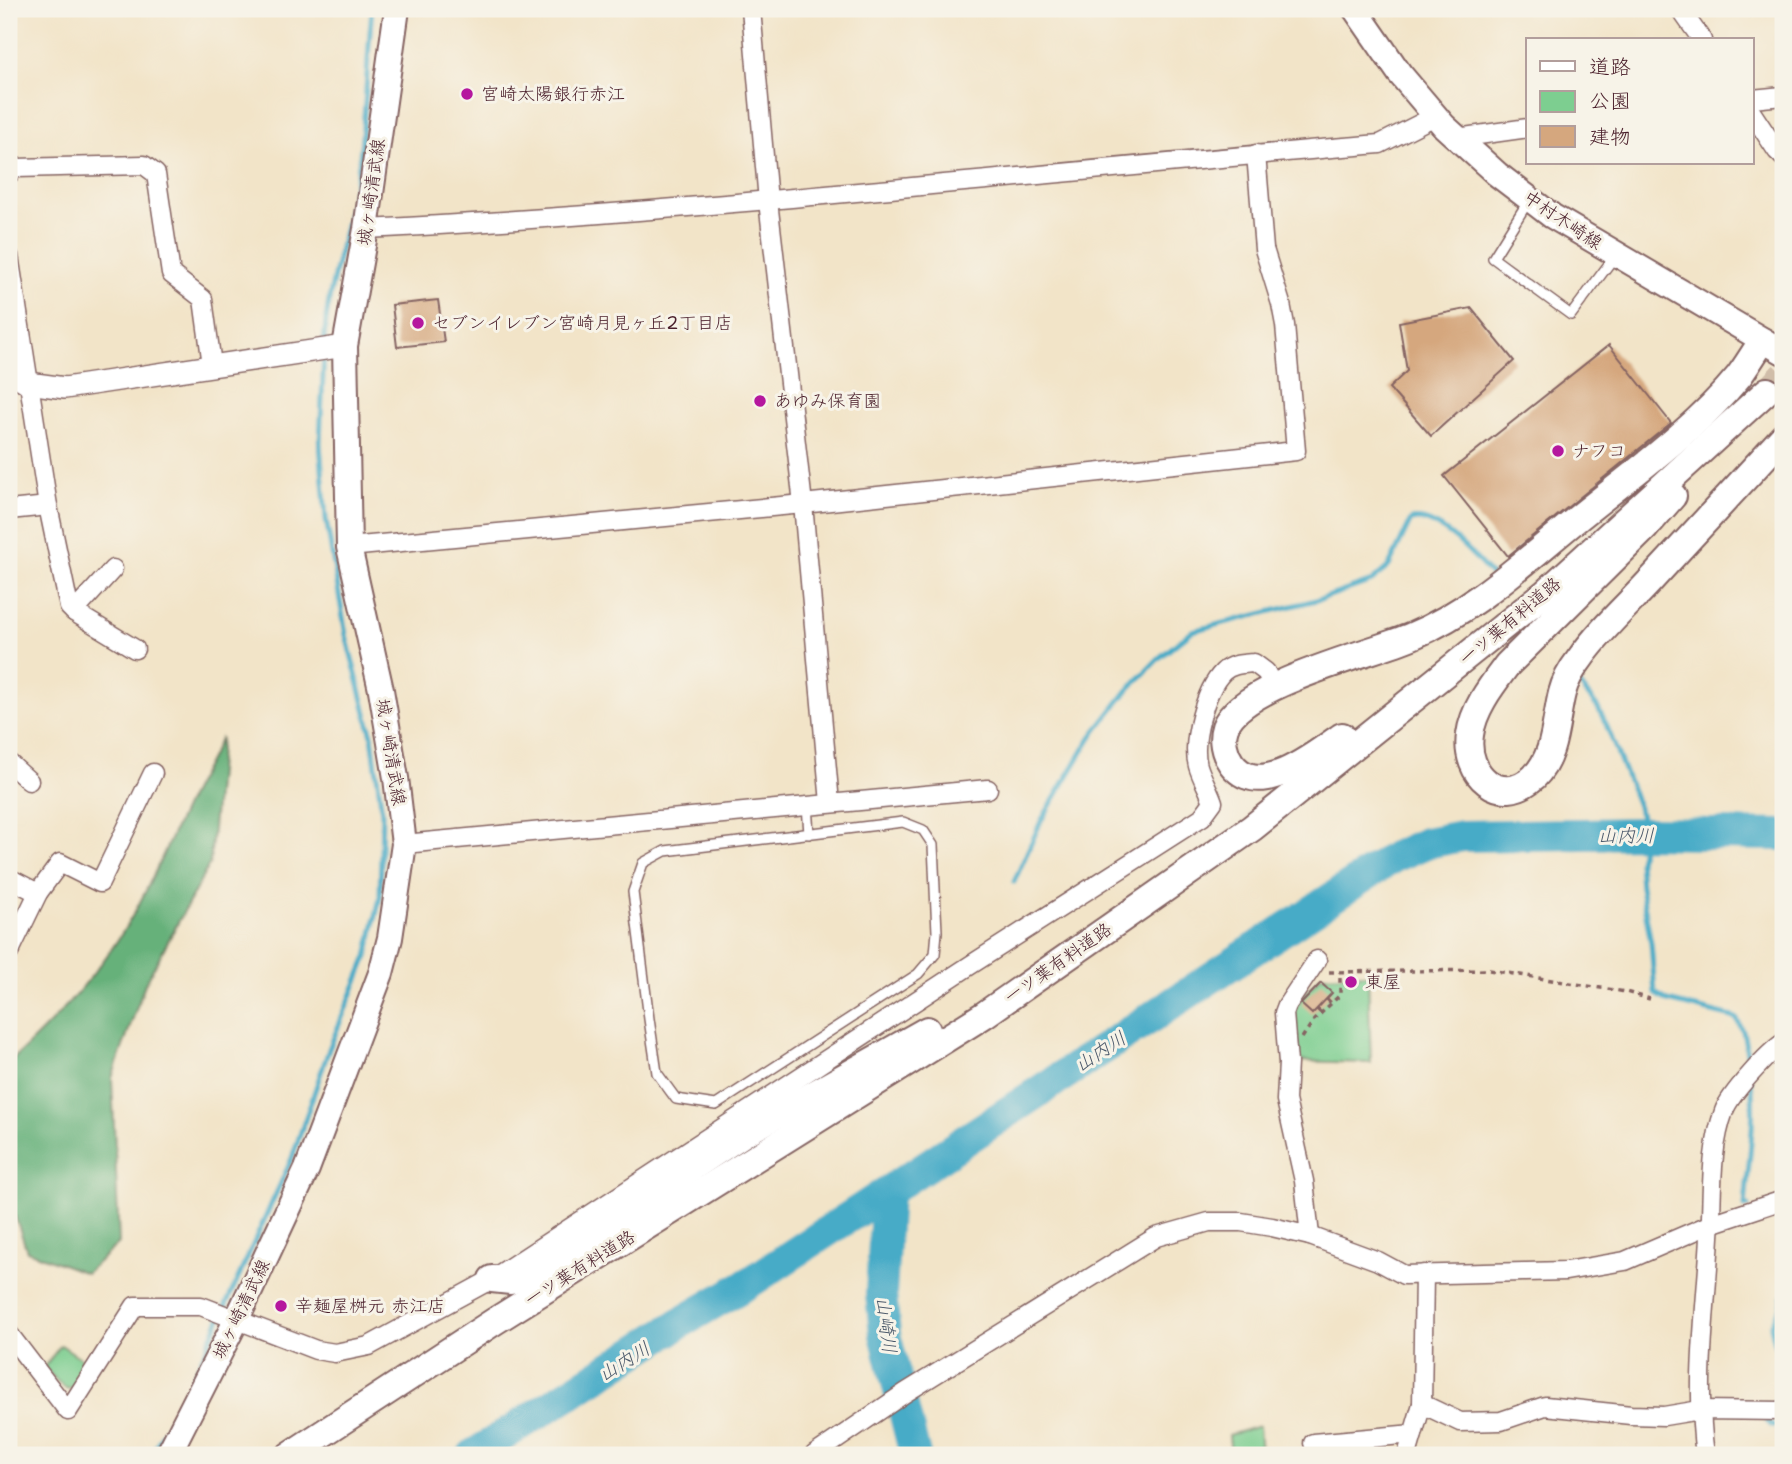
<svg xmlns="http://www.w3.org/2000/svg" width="1792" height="1464" font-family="'Shantell Sans','Klee One',sans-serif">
<rect width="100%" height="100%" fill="#f7f3e8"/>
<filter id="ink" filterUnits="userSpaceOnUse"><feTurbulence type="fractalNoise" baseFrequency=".0143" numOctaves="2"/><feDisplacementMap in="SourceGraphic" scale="14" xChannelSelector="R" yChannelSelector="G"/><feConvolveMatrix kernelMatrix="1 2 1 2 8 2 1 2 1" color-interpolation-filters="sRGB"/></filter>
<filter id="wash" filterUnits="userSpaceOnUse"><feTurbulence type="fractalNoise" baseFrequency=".00686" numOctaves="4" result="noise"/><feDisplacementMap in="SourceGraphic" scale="28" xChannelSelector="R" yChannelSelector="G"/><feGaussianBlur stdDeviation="1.57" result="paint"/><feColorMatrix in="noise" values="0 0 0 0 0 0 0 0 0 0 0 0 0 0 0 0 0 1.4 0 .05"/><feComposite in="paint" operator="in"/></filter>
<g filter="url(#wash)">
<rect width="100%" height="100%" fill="#f2e4c8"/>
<!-- green -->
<g fill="#7dce90" stroke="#64765e" stroke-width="2">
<polygon points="1368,974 1371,1063 1293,1061 1290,1011 1320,976"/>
<path d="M61,1345l27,18c-19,35 -18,32 -44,4z"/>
<polygon points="1259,1426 1261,1455 1231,1455 1229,1435"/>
</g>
<!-- forest -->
<path fill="#66b17a" stroke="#586852" stroke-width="2" d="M221,737l-11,126 -65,121 -33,94 7,165 -33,30 -59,-22 -18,-53v-135c46,-42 90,-89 121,-143 22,-37 38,-77 56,-116 11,-23 24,-44 35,-67z"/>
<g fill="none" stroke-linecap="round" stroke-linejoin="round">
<!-- stream -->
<g stroke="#47abc7" stroke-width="5">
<path d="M324,343c3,-61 26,-118 35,-179 7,-51 8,-104 13,-155"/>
<polyline points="1577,681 1598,708 1606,724 1638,806 1645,833 1639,861 1641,887 1651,943 1655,993 1668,1001 1736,1018 1743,1031 1750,1070"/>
<path d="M1014,882l27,-61 50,-84 36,-46 32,-33 33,-27 132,-33 48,-17 17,-15 22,-46c27,-6 63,36 80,55"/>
<path d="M1748,1206l-3,1c3,-43 11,-84 6,-127"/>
<polyline points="1773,1206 1783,1237"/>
<polyline points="1783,1297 1781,1307 1771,1326 1783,1376"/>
<polyline points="1783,1395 1775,1402 1767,1421 1771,1425 1783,1426"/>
<polyline points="151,1455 190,1385 292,1158 329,1049 367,957 380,897 382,813 372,736 346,635 326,519 320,443 324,353"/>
<polyline points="1780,1455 1783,1453"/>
</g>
<!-- river -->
<g stroke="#47abc7" stroke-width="32">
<polyline points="887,1192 881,1294 885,1334 915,1455"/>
<polyline points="473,1455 682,1322 752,1281 1394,857 1426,843 1462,836 1645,833 1783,835"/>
</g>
</g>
<g id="blocks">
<!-- building -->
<g fill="#d5a77e">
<polygon points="438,300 444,342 397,347 392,305"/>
<polygon points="1471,308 1514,361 1431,436 1389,388 1407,371 1399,322"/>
<polygon points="1609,345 1671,423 1508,556 1444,476"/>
<polygon points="1321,983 1332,993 1312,1014 1301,1004"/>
</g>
</g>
</g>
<g filter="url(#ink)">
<use href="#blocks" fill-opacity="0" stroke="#856462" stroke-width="2"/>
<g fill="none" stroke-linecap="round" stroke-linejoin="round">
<!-- primary-tunnel -->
<polyline stroke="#d0bda9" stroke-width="26" stroke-dasharray="26 13" stroke-linecap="butt" points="1767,391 1783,374"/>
<!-- service casing -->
<g stroke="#856462" stroke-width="12">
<g id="service">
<polyline points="1529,200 1493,258 1571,315 1615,256"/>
<polyline points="807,805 809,834"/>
<polygon points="903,822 923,830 933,845 937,932 935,954 918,974 716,1105 676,1099 657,1073 649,1019 633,892 643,863 665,851"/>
</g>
</g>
<!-- minor casing -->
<g stroke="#856462" stroke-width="21">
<g id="minor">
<polyline points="751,9 768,201 803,504 830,803"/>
<polyline points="1680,9 1702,40"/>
<polyline points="1752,99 1783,96"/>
<polyline points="1752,113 1777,151 1783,157"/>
<polyline points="1457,138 1528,128"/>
<polyline points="9,174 16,168 144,165 156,174 171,274 203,299 212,365"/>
<path d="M366,229c339,-17 676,-57 1014,-85l55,-28"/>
<polyline points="9,255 48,506 69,607 74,612 113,569"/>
<polyline points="9,510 48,506"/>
<polyline points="349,547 803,504 1296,451 1285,325 1281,304 1264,249 1256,154"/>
<polyline points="74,612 135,649"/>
<polyline points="9,763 29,781"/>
<polyline points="404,844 988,789"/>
<polyline points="9,878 38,893"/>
<polyline points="9,953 38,893 60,863 100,883 153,773"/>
<polyline points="1310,1236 1304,1181 1286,1100 1288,1063 1284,1013 1287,1005 1317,960"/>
<path d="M9,1334l59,77 67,-105h66l115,44 19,3 34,-7 123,-67 477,-313 233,-149 11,-15c-4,-12 -11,-23 -15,-36 -7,-24 7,-76 25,-94 8,-8 20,-8 31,-9l12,9 7,14"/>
<polyline points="1422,1404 1460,1422 1501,1421 1545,1406 1631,1415 1664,1416 1700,1410 1783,1411"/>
<polyline points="1313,1443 1413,1434"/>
<polyline points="814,1455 905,1393 1156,1237 1209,1222 1241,1222 1272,1227 1310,1236 1378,1261 1404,1275 1566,1271 1625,1261 1711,1224 1783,1200"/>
<polyline points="1407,1455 1422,1404 1424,1274"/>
<path d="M1705,1455c-10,-72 1,-145 5,-218 3,-42 -1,-85 14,-126 6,-17 44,-58 59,-68"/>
</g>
</g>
<!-- tertiary casing -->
<g stroke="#856462" stroke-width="24">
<polyline id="tertiary" points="9,371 28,383 65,388 345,346"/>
</g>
<!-- secondary casing -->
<g stroke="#856462" stroke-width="28">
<g id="secondary">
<polyline points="1355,9 1400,74 1444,126 1497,174 1552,216 1783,352"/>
<polyline points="168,1455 237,1319 307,1169 381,973 390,938 404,844 396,778 381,690 349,547 345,346 366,229 397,9"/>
</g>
</g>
<!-- primary casing -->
<g stroke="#856462" stroke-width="30">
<g id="primary">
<path d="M1673,496l-27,31 -139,138c-15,20 -34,44 -37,70 -6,39 30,73 64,42 22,-21 21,-57 28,-84 3,-12 10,-24 17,-33 20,-29 47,-53 71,-79 44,-48 89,-96 133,-144"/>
<path d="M1342,736c-27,18 -83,66 -111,27 -7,-10 -10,-24 -6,-36 16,-43 145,-73 187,-91 60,-25 110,-72 160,-113 55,-45 121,-91 167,-147 8,-11 16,-24 23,-35"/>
<polyline points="492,1279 511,1281 557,1257 743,1134 927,1030"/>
<polyline points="290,1455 495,1321 984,1015 1252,828 1544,594 1767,391"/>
</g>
</g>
<!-- path -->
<g stroke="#856462" stroke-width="3.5" stroke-dasharray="5 5" stroke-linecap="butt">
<polyline points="1329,972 1489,970 1626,992 1650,999"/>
<polyline points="1327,999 1332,1004"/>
<polyline points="1317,1009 1322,1014"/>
<polyline points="1302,1038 1314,1020 1340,995 1340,972"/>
</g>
<!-- service -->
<use href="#service" stroke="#fff" stroke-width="9"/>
<!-- minor -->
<use href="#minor" stroke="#fff" stroke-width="18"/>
<!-- tertiary -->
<use href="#tertiary" stroke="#fff" stroke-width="21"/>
<!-- secondary -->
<use href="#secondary" stroke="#fff" stroke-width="24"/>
<!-- primary -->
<use href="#primary" stroke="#fff" stroke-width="26"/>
</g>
</g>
<!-- markers -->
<g fill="#b5179e" stroke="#f7f3e8" stroke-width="2.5">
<circle cx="467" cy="94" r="7"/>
<circle cx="418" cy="323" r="7"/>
<circle cx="760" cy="401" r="7"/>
<circle cx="1558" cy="451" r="7"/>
<circle cx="1351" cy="982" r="7"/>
<circle cx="281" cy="1306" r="7"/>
</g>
<g text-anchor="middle" stroke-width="6" stroke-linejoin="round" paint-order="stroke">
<!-- poi labels -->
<g font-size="18" fill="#4a1f2b" stroke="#f7f3e8" text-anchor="start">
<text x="481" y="100">宮崎太陽銀行赤江</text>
<text x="432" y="329">セブンイレブン宮崎月見ヶ丘2丁目店</text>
<text x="774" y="407">あゆみ保育園</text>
<text x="1572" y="457">ナフコ</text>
<text x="1365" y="988">東屋</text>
<text x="295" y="1312">辛麺屋桝元 赤江店</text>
</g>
<!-- street labels -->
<g font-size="18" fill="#4a1f2b" stroke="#f7f3e8">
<text transform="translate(371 192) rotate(-82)" y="6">城ヶ崎清武線</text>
<text transform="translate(1563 220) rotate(34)" y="6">中村木崎線</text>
<text transform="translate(1510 621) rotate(-40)" y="6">一ツ葉有料道路</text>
<text transform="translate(391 752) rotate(81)" y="6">城ヶ崎清武線</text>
<text transform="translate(1058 963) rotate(-35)" y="6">一ツ葉有料道路</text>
<text transform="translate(580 1268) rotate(-32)" y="6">一ツ葉有料道路</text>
<text transform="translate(241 1309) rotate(-64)" y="6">城ヶ崎清武線</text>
</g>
<!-- water labels -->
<g font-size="19" font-style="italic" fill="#495769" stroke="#f7f3e8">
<text x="1626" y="842">山内川</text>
<text transform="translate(1100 1051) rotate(-33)" y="7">山内川</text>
<text transform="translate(887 1325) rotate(83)" y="7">山崎川</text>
<text transform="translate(624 1361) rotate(-32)" y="7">山内川</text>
</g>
</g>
<!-- margin -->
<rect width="1792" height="1464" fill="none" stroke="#f7f3e8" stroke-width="35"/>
<!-- legend -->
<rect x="1526" y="38" width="228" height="126" fill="#f7f3e8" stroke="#b29e9c" stroke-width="2"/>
<rect x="1540" y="61" width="35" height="10" fill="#ffffff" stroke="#b29e9c" stroke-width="2"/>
<text x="1589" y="74" font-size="21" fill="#4a1f2b">道路</text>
<rect x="1540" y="91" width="35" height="21" fill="#7dce90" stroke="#b29e9c" stroke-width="2"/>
<text x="1589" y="108" font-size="21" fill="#4a1f2b">公園</text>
<rect x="1540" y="126" width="35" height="21" fill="#d5a77e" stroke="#b29e9c" stroke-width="2"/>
<text x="1589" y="144" font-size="21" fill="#4a1f2b">建物</text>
</svg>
